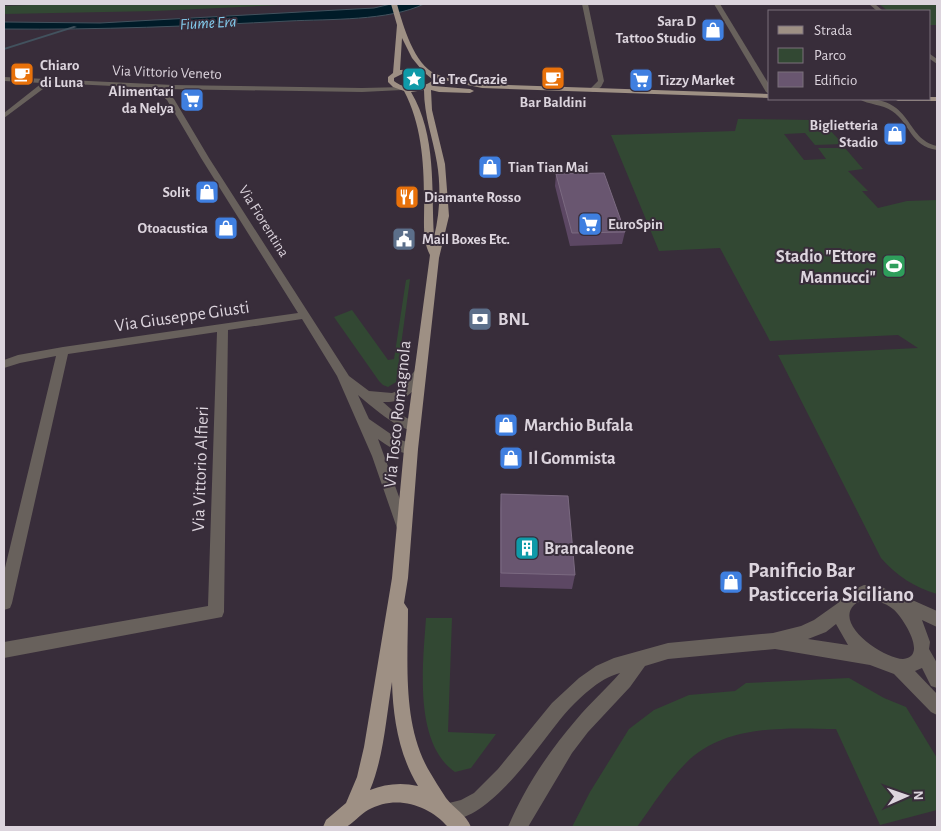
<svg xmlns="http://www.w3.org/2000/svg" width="941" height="831" font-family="'Alegreya Sans',sans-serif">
<rect width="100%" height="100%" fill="#382d3a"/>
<!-- green -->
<g fill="#324833">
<polygon points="55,4 302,4 155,11 4,14 4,6"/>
<polygon points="879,4 937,4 937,25 930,25 930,11 888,11"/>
<path d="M738,119l74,1 3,5 11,1 17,18 -28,1 -10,-12 -21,1 20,26 22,-1 -8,-11h27l18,21 -15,2 20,20h-6l16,17 29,-7 30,-1v394c-23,-7 -40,-18 -56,-36l-103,-203 140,-7 -20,-13 -128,6 -50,-93 -61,3 -48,-116 124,-4z"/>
<polygon points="410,279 396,382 388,387 383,385 379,381 334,317 352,310 388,360 394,359 406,280"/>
<path d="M426,618h26l-4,114 48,2 -25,34 -16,4c-42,-29 -32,-109 -29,-154z"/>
<path d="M849,678l35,20 22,9 31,51v52l-57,15 -44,-96c-50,-1 -111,-5 -150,34 -19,19 -33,42 -49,64h-65l18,-35 39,-63 25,-19 35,-15 46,-4 11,-8z"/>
</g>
<!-- water -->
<path fill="#001b28" stroke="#42525e" d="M391,4h33c-35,17 -95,15 -135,17 -95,5 -190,9 -285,8v-7l96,1 274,-15z"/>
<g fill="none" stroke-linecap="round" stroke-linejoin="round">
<!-- stream -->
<polygon fill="#42525e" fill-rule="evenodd" points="74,26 77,27 4,50 4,48"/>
<!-- minor -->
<g fill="#68615c" fill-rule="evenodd">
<polygon points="582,4 588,4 604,81 601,87 593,92 589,90 598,81"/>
<polygon points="714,4 720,4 770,86 770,94 766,92"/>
<polygon points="869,4 875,4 883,11 877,11"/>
<polygon points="930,54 937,59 937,64 930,59"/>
<path d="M4,77l169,8 189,3 42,-1 2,1 -4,2 -40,2 -199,-3 11,10 35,59 140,218 20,15 23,2 8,-3 16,-21 4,-1 6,4c-10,18 -20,31 -43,30l9,8 26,14 2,3 -2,3c-15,5 -48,-25 -60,-35l11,24 29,20 18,6 2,4 -2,4c-12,4 -29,-7 -38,-14l32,88 -2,4 -5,2 -5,-2 -26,-75 -35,-80 -35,-57 -74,11 -4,282 -2,5 -218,41v-16l204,-36 9,-274 -149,22 -56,249 -2,5 -6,2v-38l52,-216 -36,7 -16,5v-8l14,-5 45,-8 235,-34 -97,-155 -34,-58 -13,-12 -103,-5 -47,35v-5l38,-30 -38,-2z"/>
<path d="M859,99c55,-3 45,40 78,47v4c-27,-4 -26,-26 -45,-39 -10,-7 -23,-6 -33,-12z"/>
<path d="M864,585l18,2 25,14 3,-2 27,12v16l-15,-7 8,22 -1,7 8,14v25l-6,-2 -9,-18 -7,3 22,23v21l-6,-3 -37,-38 -24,-9 -95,-16 -107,10 -23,7 -15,21 -42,45 -16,21 -44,74h-20c16,-38 41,-76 68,-107 14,-17 30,-31 44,-47 -21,5 -43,27 -57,43 -23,27 -79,115 -122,103l-3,-7 3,-7 20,-5 13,-7 24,-24 54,-66 27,-25 17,-12 18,-8 54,-15 105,-10 28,-7 13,-6 24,-17 6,-9zM865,599c10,2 20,3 28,10 9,7 36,48 10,50 -19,0 -69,-34 -49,-54 3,-3 8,-4 11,-6zM836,624l12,21 -40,-6 18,-7z"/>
</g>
<!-- major -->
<g fill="#9e9084" fill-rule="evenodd">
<path d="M391,4h6c6,21 17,61 39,70 14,6 31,8 46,10l288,10v4l-288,-10 -43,-9 -5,7 36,3 4,2 -4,2 -31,-1 -8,-2 1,20 13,54 4,52 -10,42 -21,191 -10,129 -4,25 4,6c0,51 -6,113 20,160 6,10 12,20 18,29 8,11 20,16 25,29h-23c-19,-22 -52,-33 -80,-17 -7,4 -17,15 -22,17 -5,2 -17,0 -23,0l3,-7 20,-17 11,-26 7,-30 28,-169 12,-129 26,-194c-9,-17 -5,-39 -6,-58 0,-36 -3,-74 -20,-106l-11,-4 -5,-5v-5l5,-4 4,-48zM402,38l10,20 9,11 -21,1zM414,72l12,2 6,5v2c-11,8 -27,9 -38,0v-3l8,-4zM424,90c0,26 9,48 13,73 4,24 3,50 -3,74 -3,-49 3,-101 -23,-145zM392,682c1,36 7,73 26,104 -17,-4 -33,-2 -48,4 14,-34 16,-72 22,-108z"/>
<polygon points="930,97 937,97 937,101 898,101 894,99 930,99"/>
</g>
</g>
<!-- wall -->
<g fill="#5c4763">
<polygon points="556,174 625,232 622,244 570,246 555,186"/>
<polygon points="501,494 575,575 572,589 500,587 500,509"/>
</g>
<!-- building -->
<g fill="#695670" stroke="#7b6a81">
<polygon points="604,173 625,232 572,233 556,174"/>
<polygon points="501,494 568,496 575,575 501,573"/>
</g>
<!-- icons -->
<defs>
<g id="shop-square" transform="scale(1.25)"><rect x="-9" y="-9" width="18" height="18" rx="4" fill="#3f7fe0" stroke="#382d3a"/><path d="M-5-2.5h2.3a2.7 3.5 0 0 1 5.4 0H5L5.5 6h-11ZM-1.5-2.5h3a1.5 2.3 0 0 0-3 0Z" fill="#fff"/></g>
<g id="cafe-square" transform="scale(1.25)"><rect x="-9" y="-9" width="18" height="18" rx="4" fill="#e8710a" stroke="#382d3a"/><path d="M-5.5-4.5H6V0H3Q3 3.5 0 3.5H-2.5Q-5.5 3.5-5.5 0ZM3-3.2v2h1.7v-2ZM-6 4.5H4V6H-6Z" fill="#fff"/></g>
<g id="sight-square" transform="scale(1.25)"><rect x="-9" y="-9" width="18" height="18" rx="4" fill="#0f9aa8" stroke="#382d3a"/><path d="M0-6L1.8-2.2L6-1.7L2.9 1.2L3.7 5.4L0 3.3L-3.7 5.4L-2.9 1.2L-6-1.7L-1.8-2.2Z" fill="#fff"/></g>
<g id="supermarket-square" transform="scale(1.25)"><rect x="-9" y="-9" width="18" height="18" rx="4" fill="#3f7fe0" stroke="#382d3a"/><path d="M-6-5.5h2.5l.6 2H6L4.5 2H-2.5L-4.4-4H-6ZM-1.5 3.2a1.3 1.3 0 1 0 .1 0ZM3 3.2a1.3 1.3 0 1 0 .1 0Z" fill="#fff"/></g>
<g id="restaurant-square" transform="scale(1.25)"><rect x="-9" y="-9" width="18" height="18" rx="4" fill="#e8710a" stroke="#382d3a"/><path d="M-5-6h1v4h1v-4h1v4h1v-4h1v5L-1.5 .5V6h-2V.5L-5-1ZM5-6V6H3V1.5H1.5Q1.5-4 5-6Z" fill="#fff"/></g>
<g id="civic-square" transform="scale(1.25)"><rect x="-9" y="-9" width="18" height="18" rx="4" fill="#5c6f8a" stroke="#382d3a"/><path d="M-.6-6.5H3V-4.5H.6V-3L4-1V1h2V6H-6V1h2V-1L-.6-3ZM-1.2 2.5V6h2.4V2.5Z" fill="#fff"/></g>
<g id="stadium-square" transform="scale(1.25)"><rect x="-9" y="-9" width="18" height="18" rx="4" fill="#2e9e5b" stroke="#382d3a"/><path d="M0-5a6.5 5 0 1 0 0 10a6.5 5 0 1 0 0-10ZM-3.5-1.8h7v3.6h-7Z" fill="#fff"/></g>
<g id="bank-square" transform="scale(1.25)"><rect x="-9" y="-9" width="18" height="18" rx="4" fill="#5c6f8a" stroke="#382d3a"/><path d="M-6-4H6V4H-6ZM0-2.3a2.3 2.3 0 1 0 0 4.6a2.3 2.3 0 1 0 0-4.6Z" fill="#fff"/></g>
<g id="building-square" transform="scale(1.25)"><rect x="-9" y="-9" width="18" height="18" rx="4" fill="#0f9aa8" stroke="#382d3a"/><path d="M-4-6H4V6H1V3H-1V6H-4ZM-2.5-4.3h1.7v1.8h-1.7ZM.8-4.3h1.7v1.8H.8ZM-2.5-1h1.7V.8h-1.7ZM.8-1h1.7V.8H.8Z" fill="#fff"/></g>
</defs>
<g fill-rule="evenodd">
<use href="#shop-square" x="713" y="30"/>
<use href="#cafe-square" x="22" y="74"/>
<use href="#cafe-square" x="553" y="78"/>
<use href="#sight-square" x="414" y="79"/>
<use href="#supermarket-square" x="641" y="80"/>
<use href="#supermarket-square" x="192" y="100"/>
<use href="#shop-square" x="895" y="134"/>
<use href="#shop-square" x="490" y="167"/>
<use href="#shop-square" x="207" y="192"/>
<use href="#restaurant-square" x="407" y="197"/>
<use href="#supermarket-square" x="590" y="224"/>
<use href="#shop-square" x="226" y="228"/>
<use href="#civic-square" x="404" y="239"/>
<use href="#stadium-square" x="894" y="266"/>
<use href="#bank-square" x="480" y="319"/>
<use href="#shop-square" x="506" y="425"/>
<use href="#shop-square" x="511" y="458"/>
<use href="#building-square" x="527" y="548"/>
<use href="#shop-square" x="731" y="582"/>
</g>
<g text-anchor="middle" stroke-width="4" stroke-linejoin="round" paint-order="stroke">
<!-- far-poi labels -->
<g font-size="15" font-weight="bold" fill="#dcd4dd" stroke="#382d3a" text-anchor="start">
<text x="696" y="26" text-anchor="end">Sara D<tspan x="696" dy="17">Tattoo Studio</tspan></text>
<text x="40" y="70">Chiaro<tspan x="40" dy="17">di Luna</tspan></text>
<text x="432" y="84">Le Tre Grazie</text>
<text x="658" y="85">Tizzy Market</text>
<text x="174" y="96" text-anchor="end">Alimentari<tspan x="174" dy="17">da Nelya</tspan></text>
<text x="553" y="107" text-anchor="middle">Bar Baldini</text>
<text x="878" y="130" text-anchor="end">Biglietteria<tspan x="878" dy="17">Stadio</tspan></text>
<text x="508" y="172">Tian Tian Mai</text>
<text x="190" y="197" text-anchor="end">Solit</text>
<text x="424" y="202">Diamante Rosso</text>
<text x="608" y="229">EuroSpin</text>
<text x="208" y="233" text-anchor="end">Otoacustica</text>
<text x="422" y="244">Mail Boxes Etc.</text>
</g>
<!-- far-street labels -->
<g font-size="15" fill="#dcd4dd" stroke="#382d3a">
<text transform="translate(167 72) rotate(2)" y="5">Via Vittorio Veneto</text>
<text transform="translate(264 221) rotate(58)" y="5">Via Fiorentina</text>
</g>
<!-- far-water labels -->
<g font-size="16" font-style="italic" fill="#84cdef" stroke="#382d3a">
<text transform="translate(208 22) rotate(-3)" y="6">Fiume Era</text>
</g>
<!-- poi labels -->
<g font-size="18" font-weight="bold" fill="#dcd4dd" stroke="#382d3a" text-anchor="start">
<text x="876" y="262" text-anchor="end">Stadio "Ettore<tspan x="876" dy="21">Mannucci"</tspan></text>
<text x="498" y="325">BNL</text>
<text x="524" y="431">Marchio Bufala</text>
<text x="528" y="464">Il Gommista</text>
<text x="544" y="554">Brancaleone</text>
</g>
<!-- street labels -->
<g font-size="18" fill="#dcd4dd" stroke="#382d3a">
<text transform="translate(182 316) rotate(-8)" y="6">Via Giuseppe Giusti</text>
<text transform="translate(397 414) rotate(-84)" y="6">Via Tosco Romagnola</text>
<text transform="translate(200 469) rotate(-88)" y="6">Via Vittorio Alfieri</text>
</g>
<!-- near-poi labels -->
<g font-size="21" font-weight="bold" fill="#dcd4dd" stroke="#382d3a" text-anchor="start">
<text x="748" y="577">Panificio Bar<tspan x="748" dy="24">Pasticceria Siciliano</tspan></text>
</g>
</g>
<!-- border -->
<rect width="941" height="831" fill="none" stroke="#dcd4dd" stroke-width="10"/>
<!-- legend -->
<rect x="768" y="10" width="162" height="90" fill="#382d3a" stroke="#7a707b"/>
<rect x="778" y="26" width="25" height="8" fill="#9e9084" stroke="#7a707b"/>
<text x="814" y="35" font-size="15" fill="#dcd4dd">Strada</text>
<rect x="778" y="48" width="25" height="15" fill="#324833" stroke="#7a707b"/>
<text x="814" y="60" font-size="15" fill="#dcd4dd">Parco</text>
<rect x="778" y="72" width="25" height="15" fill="#695670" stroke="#7a707b"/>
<text x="814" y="85" font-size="15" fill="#dcd4dd">Edificio</text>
<!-- north arrow -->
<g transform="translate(906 796) rotate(88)" stroke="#382d3a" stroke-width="4" paint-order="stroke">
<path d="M0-4L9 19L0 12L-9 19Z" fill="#dcd4dd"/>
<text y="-8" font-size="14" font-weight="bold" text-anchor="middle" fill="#dcd4dd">N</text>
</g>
</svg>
